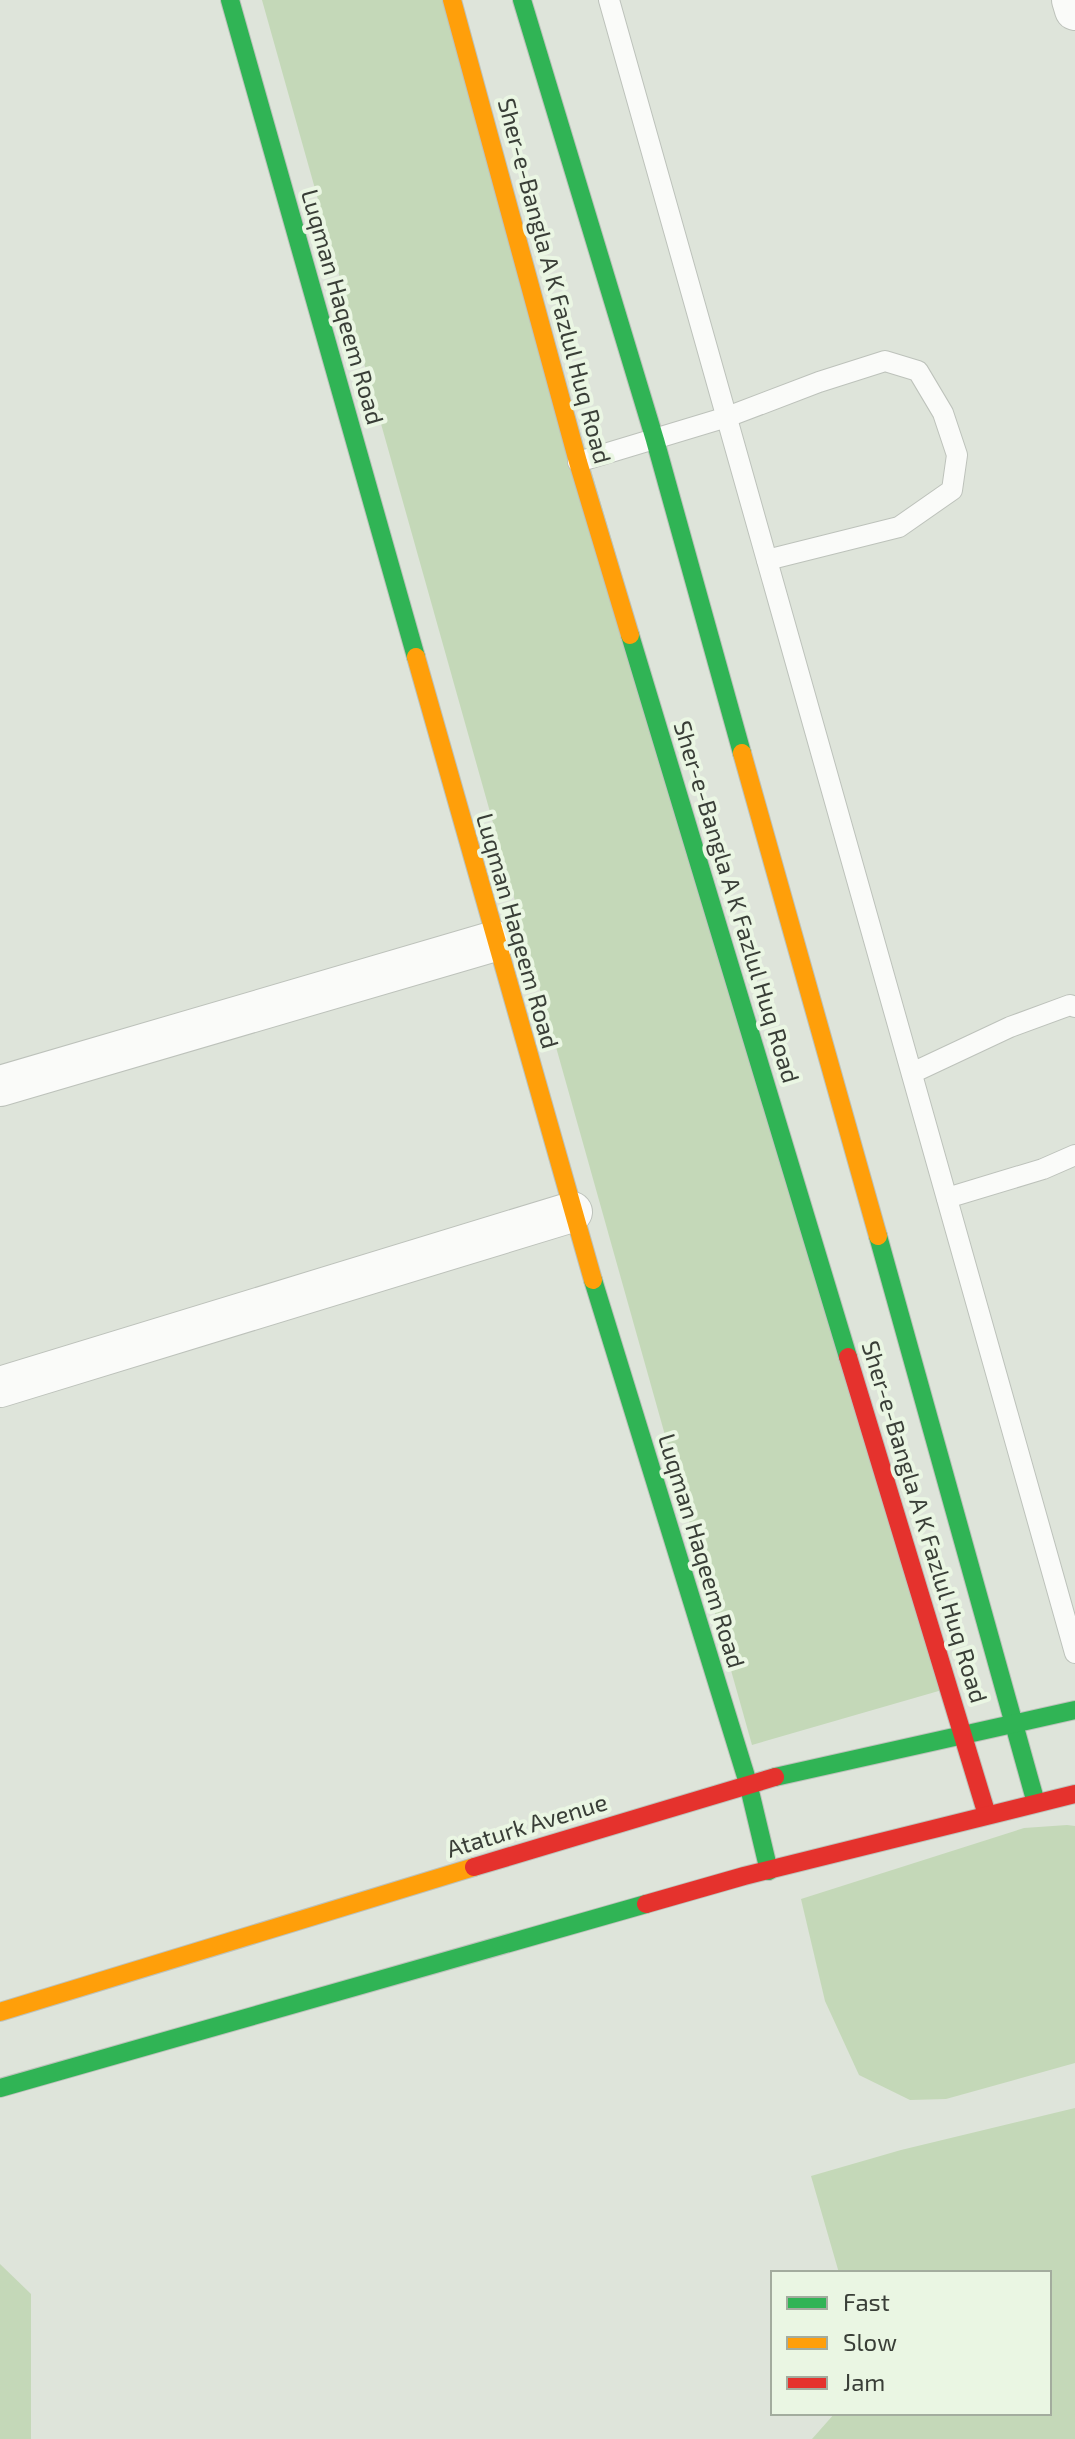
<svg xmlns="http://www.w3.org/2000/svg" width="1075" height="2439" font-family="'Exo 2',sans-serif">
<rect width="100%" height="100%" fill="#dee4da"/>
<!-- green -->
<g fill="#c4d8b8">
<polygon points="262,0 453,0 949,1688 752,1745"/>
<polygon points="1067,1825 1075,1826 1075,2063 946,2099 910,2100 859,2075 825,2001 801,1899 1024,1828"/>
<polygon points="1075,2108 1075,2439 812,2439 835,2413 1049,2413 1049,2273 839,2273 811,2176 901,2150"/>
<polygon points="0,2264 31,2294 31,2439 0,2439"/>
</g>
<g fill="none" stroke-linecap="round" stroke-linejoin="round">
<!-- lane casing -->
<g stroke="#bdc2bb" stroke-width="22">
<g id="lane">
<polyline points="609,0 1075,1653"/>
<polyline points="578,462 727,417 819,382 885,361 918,371 943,413 957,455 952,490 899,527 767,560"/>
<polyline points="912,1073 1010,1027 1070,1005 1075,1007"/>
<polyline points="947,1198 1043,1169 1075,1155"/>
</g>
</g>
<!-- street casing -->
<g stroke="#bdc2bb" stroke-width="42">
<g id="street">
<polyline points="1072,0 1075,10"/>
<polyline points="0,1086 495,941"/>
<polyline points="0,1387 572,1212"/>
</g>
</g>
<!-- fast casing -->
<g stroke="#bdc2bb" stroke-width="20">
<g id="fast">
<polyline points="230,0 416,657"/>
<polyline points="522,0 655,440 742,753"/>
<polyline points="630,635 848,1357"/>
<polyline points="878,1236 1036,1803"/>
<polyline points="593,1280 748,1783 769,1871"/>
<polyline points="775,1777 1075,1710"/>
<polyline points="0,2088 646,1904"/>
</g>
</g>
<!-- slow casing -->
<g stroke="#bdc2bb" stroke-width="20">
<g id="slow">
<polyline points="452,0 578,462 630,635"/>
<polyline points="416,657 593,1280"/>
<polyline points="742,753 878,1236"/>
<polyline points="0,2012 474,1867"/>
</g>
</g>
<!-- jam casing -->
<g stroke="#bdc2bb" stroke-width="20">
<g id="jam">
<polyline points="848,1357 987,1815"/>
<polyline points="474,1867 775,1777"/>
<polyline points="646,1904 744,1876 1075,1794"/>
</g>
</g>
<!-- lane -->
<use href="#lane" stroke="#fafbf9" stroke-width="20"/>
<!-- street -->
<use href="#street" stroke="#fafbf9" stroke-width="40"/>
<!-- fast -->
<use href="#fast" stroke="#30b455" stroke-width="18"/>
<!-- slow -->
<use href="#slow" stroke="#ff9f0a" stroke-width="18"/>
<!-- jam -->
<use href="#jam" stroke="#e5322d" stroke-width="18"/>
</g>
<g text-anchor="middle" stroke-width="8" stroke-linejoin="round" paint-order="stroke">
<!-- street labels -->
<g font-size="24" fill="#393e37" stroke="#eaf6e3">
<text transform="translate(554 281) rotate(75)" y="8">Sher-e-Bangla A K Fazlul Huq Road</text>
<text transform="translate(342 307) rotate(74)" y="8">Luqman Haqeem Road</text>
<text transform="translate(736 902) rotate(73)" y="8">Sher-e-Bangla A K Fazlul Huq Road</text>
<text transform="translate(517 931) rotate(74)" y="8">Luqman Haqeem Road</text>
<text transform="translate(924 1522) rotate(73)" y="8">Sher-e-Bangla A K Fazlul Huq Road</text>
<text transform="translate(701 1551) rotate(73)" y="8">Luqman Haqeem Road</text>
<text transform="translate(527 1826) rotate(-17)" y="8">Ataturk Avenue</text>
</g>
</g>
<!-- legend -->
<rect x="771" y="2271" width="280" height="144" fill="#eaf6e3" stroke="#a3ac9e" stroke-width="2"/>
<rect x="787" y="2297" width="40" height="12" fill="#30b455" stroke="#a3ac9e" stroke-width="2"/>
<text x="843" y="2311" font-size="24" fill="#393e37">Fast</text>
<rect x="787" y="2337" width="40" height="12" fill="#ff9f0a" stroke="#a3ac9e" stroke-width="2"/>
<text x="843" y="2351" font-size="24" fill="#393e37">Slow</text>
<rect x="787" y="2377" width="40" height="12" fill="#e5322d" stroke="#a3ac9e" stroke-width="2"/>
<text x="843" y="2391" font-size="24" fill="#393e37">Jam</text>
</svg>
